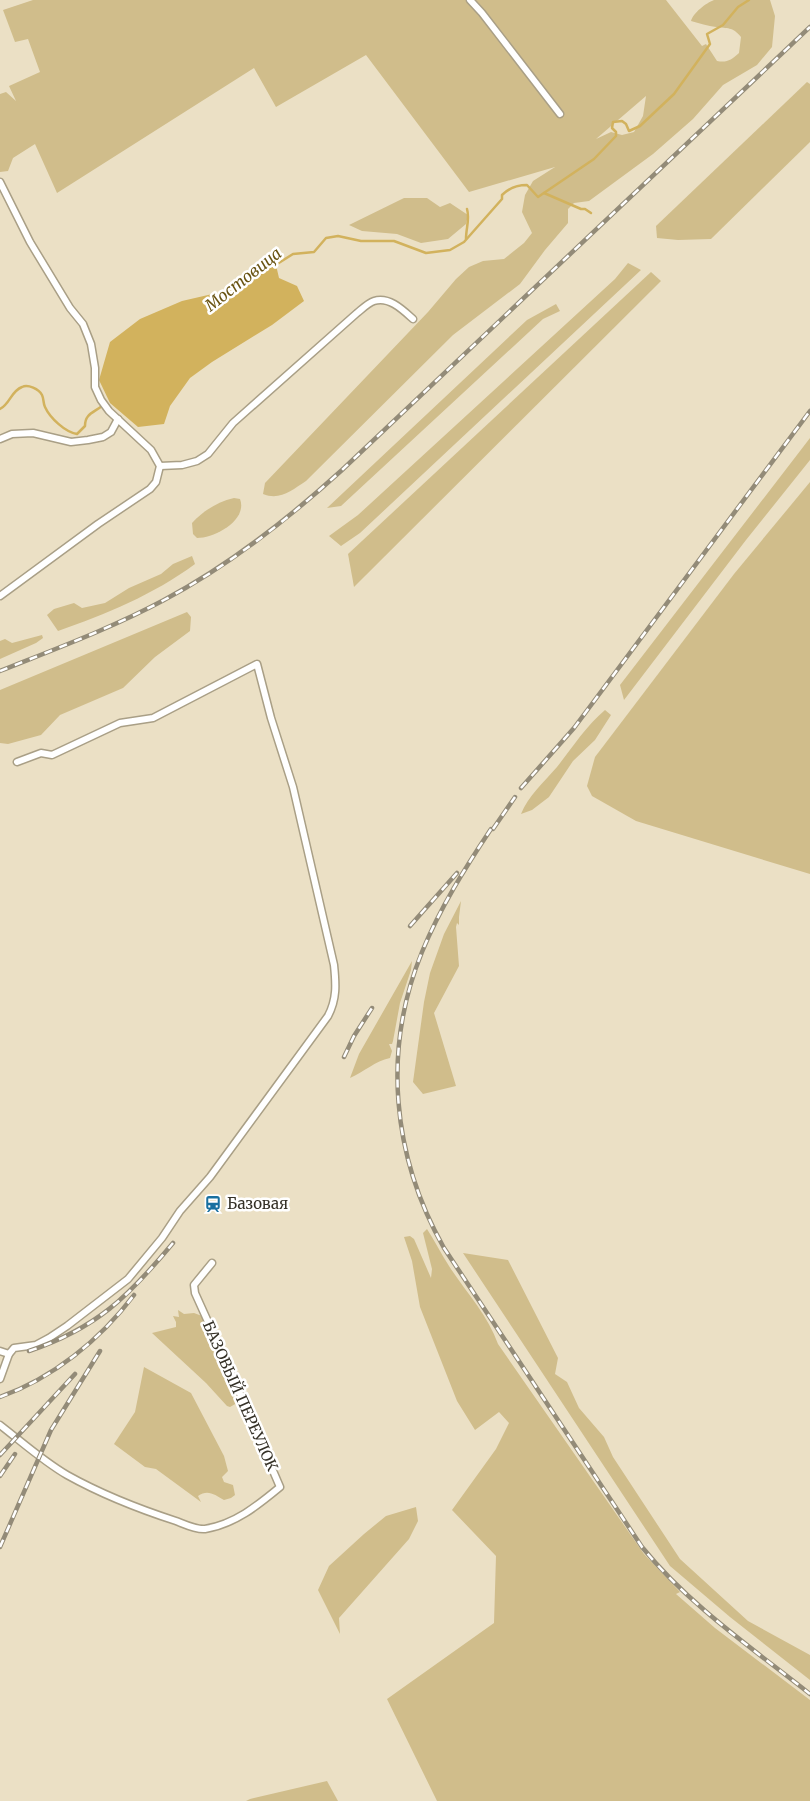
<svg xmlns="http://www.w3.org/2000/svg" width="810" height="1801" font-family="Merriweather,serif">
<rect width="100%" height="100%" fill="#ebe0c5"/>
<!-- green -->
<g fill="#d0bd8b" fill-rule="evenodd">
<path d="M33,0h633l36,46 4,-2 11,17c10,2 14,-1 22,-8l2,-16c-9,-11 -13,-8 -25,-10 -8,-1 -17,-4 -25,-6 2,-8 15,-18 23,-21 6,0 46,0 56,0l5,16 -3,31 -15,18 -34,20 -30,34 -40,35 -64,47 -15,2 -6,6v14l-23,27 -25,34 -67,51 -147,146c-14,9 -26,20 -43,13l2,-11 163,-171 28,-33 13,-12 14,-6 21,-2 20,-16 8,-10 -10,-21 3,-17 8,-14 22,-14 -86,25 -103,-137 -90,52 -22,-39 -197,125 -22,-49 -22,14 -5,13 -8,1v-78l6,-2 10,9 -7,-15 31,-14 -12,-33 -13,3 -12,-32zM646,96l-3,20 -9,16 -12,3 -11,-3 -15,7z"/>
<polygon points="807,82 810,84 810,142 711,239 678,240 657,238 656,226"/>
<polygon points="404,198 427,198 440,207 450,203 468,215 466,224 448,239 421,243 397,234 362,231 349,225"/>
<polygon points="628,263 641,270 360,533 341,546 329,536 358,515 615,279"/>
<polygon points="651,272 661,281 354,587 348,554"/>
<polygon points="556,304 560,311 543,319 341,506 327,508 527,320"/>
<polygon points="810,438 810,460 746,540 624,700 620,685"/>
<polygon points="810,482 810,874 636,821 592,796 587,786 595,757 734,574"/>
<path d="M234,498l6,1c8,21 -25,39 -43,39l-4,-4 -1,-11c11,-12 25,-21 42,-25z"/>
<path d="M192,556l3,8c-42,31 -89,50 -137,67l-11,-16 7,-6 20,-6 8,5 23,-5 24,-15 32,-14 12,-10z"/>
<polygon points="187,612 191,617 190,631 155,657 123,688 60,715 41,735 8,744 0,743 0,690"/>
<polygon points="42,635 43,638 36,643 0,659 0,641 5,639 12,643"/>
<path d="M605,710l6,5 -16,25 -22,21 -24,36 -17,13 -11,4c7,-18 23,-32 36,-47 15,-19 29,-41 48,-57z"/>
<polygon points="461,901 459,917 459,925 457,923 456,927 459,966 434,1013 456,1086 423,1094 413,1082 424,1002 430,973 444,934"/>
<path d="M412,961l-1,9 -11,33 -7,38 -1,3h-3l3,7 -2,7c-15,3 -26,14 -40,20l9,-24z"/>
<path d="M427,1229c8,12 14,25 22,37 16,25 39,49 49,78l146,210 36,38 -4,2 39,34 95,72v101h-373l-50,-102 107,-76 2,-67 -44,-46 44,-61 13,-26 -10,-11 -24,18 -18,-29 -37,-94 -8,-46 -8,-24 6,-1 4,3 17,39 1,-9 -9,-36z"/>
<polygon points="463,1253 508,1260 558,1358 555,1374 567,1382 579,1408 604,1437 613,1457 680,1559 748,1621 810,1655 810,1680 730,1617 670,1566"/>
<path d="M178,1310l6,4 10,-1 8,3c8,19 17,38 23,58 3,10 12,18 12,29l-7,4 -3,-1 -21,-23 -54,-50 24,-6v-5l-3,-6 6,1z"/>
<path d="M144,1367l47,26 33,63 4,15 -6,6 2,5 9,3 2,10 -4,3 -7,2c-9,-5 -16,-11 -26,-4l3,6 -45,-33 -11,-2 -31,-23 21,-32z"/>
<polygon points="416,1507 418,1521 409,1539 339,1618 340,1634 318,1590 329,1566 364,1534 386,1516"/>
<polygon points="327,1781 338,1801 246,1801 250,1799"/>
</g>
<!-- water -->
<polygon fill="#d2b25d" points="276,265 279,278 297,286 304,301 272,325 212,362 190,378 170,406 164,424 138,427 110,403 99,380 110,342 140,319 182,301 234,289 253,273"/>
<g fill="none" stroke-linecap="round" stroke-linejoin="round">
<!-- stream -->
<g stroke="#d2b25d" stroke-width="2.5">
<polyline points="544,193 581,209 585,209 591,213"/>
<path d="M466,239c0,-11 4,-20 1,-30"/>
<path d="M274,266l19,-12 21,-2 12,-14 12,-2 23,5h33l32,12 24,-3 14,-8 38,-43v-4c7,-7 15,-10 25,-10l11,12 56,-38 22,-23v-4l-4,-4 1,-6 9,-1 4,3 3,7 11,-5 34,-32 36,-50 -3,-10 16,-9 15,-18 11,-7"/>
<path d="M0,409c10,-5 11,-18 22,-22 6,-3 17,2 20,8 2,4 1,8 3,12 5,11 20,25 32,27l8,-8c0,-12 8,-13 17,-20"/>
</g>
<!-- street casing -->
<g stroke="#a99f86" stroke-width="9">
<g id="street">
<polyline points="470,0 482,13 560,114"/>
<polyline points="0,182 30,242 70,308 83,324 91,344 95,368 95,387 101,400 109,411 151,450 160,466 156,482 150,489 98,524 0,596"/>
<polyline points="0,439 12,434 33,433 71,442 88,440 103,437 111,432 118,419"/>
<path d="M160,466l22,-1 15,-4 11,-7 25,-31 124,-110c5,-4 11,-10 17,-12 15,-5 29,9 39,18"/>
<polyline points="0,1351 9,1354"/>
<path d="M0,1379l9,-25 5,-6 22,-3 13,-7 18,-12 61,-47 34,-41 18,-27 30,-34 118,-161c9,-17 8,-32 6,-51l-41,-178 -22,-69 -14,-54 -104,54 -33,5 -68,32 -11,-2 -24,9"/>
<path d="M0,1425c22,17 43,36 67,50 34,19 72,34 109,46 8,3 20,9 29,8 30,-5 52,-23 75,-42l-52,-121 -33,-73 -1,-8 18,-22"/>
</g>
</g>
<!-- street -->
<use href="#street" stroke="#fff" stroke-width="6"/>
<!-- rail casing -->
<g stroke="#938b78" stroke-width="4.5">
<g id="rail">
<path d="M0,671c55,-22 112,-43 164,-71 66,-35 123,-80 178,-130l468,-443"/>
<polyline points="521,788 574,728 810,411"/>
<path d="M491,829c-26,39 -51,79 -69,123 -40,98 -30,204 22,296l198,299c47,58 110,101 168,147"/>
<polyline points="493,829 515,797"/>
<polyline points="410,926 457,873"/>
<polyline points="344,1057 354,1036 372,1008"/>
<path d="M29,1351c68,-23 99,-54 144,-108"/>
<path d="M0,1397c53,-19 100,-57 134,-102"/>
<polyline points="0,1455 75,1374"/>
<polyline points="0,1476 15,1454"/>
<polyline points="0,1547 51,1430 100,1351"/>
</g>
</g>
<!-- rail -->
<use href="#rail" stroke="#fff" stroke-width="2.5" stroke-dasharray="8" stroke-linecap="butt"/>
</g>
<!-- icons -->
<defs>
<g id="station-bare" transform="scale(1.35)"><path d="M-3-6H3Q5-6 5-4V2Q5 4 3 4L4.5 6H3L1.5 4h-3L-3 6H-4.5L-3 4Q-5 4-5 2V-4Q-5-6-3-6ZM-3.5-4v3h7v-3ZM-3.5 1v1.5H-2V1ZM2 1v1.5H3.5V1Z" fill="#1970a0" stroke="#fff" stroke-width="2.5" paint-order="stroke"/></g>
</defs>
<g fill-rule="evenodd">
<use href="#station-bare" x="213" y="1204"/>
</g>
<g text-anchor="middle" stroke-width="5" stroke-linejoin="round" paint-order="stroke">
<!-- poi labels -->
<g font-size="15" fill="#353127" stroke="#fff" text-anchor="start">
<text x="227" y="1209">Базовая</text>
</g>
<!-- street labels -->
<g font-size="15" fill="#353127" stroke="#fff">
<text transform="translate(240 1396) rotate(66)" y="5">БАЗОВЫЙ ПЕРЕУЛОК</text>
</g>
<!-- water labels -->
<g font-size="16" font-style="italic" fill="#695312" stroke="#fff">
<text transform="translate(243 279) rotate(-38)" y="6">Мостовица</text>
</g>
</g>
</svg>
